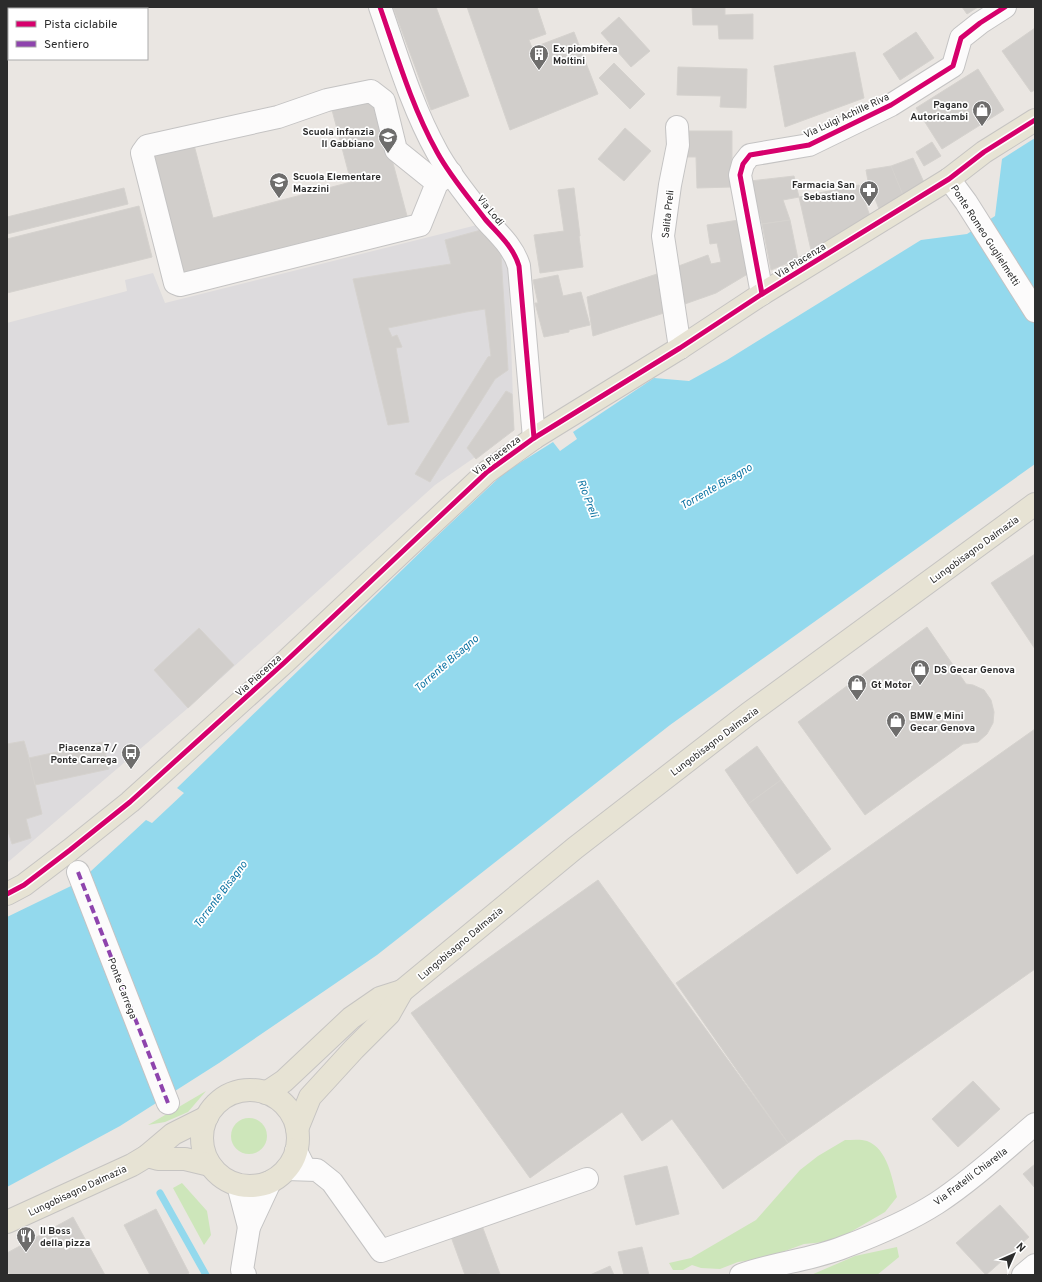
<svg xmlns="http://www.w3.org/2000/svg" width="1042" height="1282" font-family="Overpass,sans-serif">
<rect width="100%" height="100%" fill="#eae6e2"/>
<!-- industrial -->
<polygon fill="#dddbdd" points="485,223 508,251 514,430 435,485 188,708 7,863 7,323 127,291 125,280 153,273 165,303"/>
<!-- green -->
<g fill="#cde6ba">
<polygon points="206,1091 188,1112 165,1122 148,1125"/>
<circle cx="249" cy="1136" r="18"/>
<path d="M845,1140c7,0 16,-1 22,1 21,8 25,38 30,56l-12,15 -43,25 -17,5 -21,2 -38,14 -28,4 -18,7 -19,-1 -9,-3 -9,5h-10l-4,-7 22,-5 65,-38 44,-50 18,-14z"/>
<polygon points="182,1183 207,1211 211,1235 204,1245 173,1188"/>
<polygon points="897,1247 899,1257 877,1275 811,1275 855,1256"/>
</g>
<!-- water -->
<polygon fill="#93d9ed" points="1035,138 1035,464 670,725 377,955 219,1063 120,1126 7,1187 7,917 71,886 91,871 146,820 152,823 184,793 177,788 436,537 505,472 553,442 560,451 577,439 573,432 654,378 689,381 727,360 921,240 967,234 995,216 1002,159"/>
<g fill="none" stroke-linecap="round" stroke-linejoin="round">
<!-- stream -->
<polyline stroke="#93d9ed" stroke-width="7" points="160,1193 206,1275"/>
</g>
<!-- building -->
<g fill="#d1cecb" stroke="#d5d2ce">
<polygon points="393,7 436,7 469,96 431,110"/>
<polygon points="467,7 537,7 546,34 529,40 532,48 574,32 598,94 510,130"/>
<polygon points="692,7 725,7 725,15 753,14 753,39 719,39 718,25 693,25"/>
<polygon points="962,7 978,7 967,14"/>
<polygon points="619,17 650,51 631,67 601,33"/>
<polygon points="1035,28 1035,90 1031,92 1002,51"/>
<polygon points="916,32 934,58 900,80 883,54"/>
<polygon points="855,52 864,98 785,127 774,66"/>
<polygon points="614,63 645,94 630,109 599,78"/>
<polygon points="678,67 747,69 746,108 720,107 721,96 677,95"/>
<polygon points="978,69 1004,110 942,149 916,108"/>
<polygon points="376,99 407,216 178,274 147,153 193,141 213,218 351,182 332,110"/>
<polygon points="625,128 651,151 624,181 598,159"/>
<polygon points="682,131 732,131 732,187 697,188 696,157 682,157"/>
<polygon points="932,142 941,156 924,166 916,152"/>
<polygon points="913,158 926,187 905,200 891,166"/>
<polygon points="891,166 905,200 881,214 868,181 866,170"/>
<polygon points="794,176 799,197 783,200 790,220 762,224 750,181"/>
<polygon points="859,185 871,219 811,250 799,197"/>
<polygon points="124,188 128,204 7,234 7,217"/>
<polygon points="574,188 580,236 579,236 583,267 540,273 534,235 564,231 558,190"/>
<polygon points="139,206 152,257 7,293 7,239"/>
<polygon points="745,219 756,269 716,293 682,305 676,267 708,255 711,264 721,262 717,243 710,244 707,225"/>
<polygon points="790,220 798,259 771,270 762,224"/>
<polygon points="481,230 501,255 508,370 495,379 430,482 415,474 488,357 491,356 485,309 466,312 388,328 392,337 397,335 402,347 396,348 409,422 388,425 353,279 451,264 445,240"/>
<polygon points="657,274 667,312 593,336 587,297"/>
<polygon points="558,275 563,296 581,292 590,325 569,330 569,332 544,337 535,303 538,303 533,280"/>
<polygon points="506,391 512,394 514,430 476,459 467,448"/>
<polygon points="1035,554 1035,649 991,583"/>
<polygon points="927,627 966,684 973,685 984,690 991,700 994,712 993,723 987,734 978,742 963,744 865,815 798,722"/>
<polygon points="199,628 234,665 188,708 154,670"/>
<polygon points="1035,729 1035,969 788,1143 676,983"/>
<polygon points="24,741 29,758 42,814 26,819 31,838 12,844 7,828 7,744"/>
<polygon points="103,742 109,769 35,785 29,758"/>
<polygon points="757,746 781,780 748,804 725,770"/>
<polygon points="781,780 831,849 797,874 748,804"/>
<polygon points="598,880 788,1143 723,1189 672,1119 642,1141 622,1112 530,1178 411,1013"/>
<polygon points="973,1081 1000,1109 958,1147 932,1119"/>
<polygon points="1035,1164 1035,1188 1023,1174"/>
<polygon points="667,1166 679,1214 636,1225 624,1176"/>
<polygon points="1000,1205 1029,1237 986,1275 956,1243"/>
<polygon points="156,1209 189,1273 185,1275 150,1275 124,1225"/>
<polygon points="73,1217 105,1275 10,1275 7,1269 7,1253"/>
<polygon points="481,1223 500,1274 497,1275 480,1275 480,1273 473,1275 465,1275 450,1234"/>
<polygon points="642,1247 649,1275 624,1275 618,1252"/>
<polygon points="610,1266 614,1275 590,1275"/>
</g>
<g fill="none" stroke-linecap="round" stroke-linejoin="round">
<!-- minor casing -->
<g stroke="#c4c3c3" stroke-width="24">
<g id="minor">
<path d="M380,7c17,49 32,100 57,145 13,24 32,46 48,67 13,15 28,27 34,47l15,172"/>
<polyline points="677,127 678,145 670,185 663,236 680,348"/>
<polyline points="949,179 966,202 1035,311"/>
<polyline points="437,183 396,150 384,101 371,91 327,100 278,117 147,146 142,153 175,283 180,285 420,225 437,183 451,173"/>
<polyline points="762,294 740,175 743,164 750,155 809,145 891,105 953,66 961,38 980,23 1005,7"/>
<polyline points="78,872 168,1103"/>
<polyline points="296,1151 305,1169"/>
<polyline points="287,1169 317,1170 332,1182 381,1251 587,1179"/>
<polyline points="238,1185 249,1227"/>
<polyline points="245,1275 242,1270 249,1227 270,1182"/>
<path d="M741,1275c34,-12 70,-15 103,-28 32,-12 65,-26 93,-44 35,-23 66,-52 98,-79"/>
<polyline points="1023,1275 1035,1265"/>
</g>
</g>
<!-- major casing -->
<g stroke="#c6c4c2" stroke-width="24">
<g id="major">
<polyline points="7,894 24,885 70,850 130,802 285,662 487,472 534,438 680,348 762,294 949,179 984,152 1035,120"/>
<circle cx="250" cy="1138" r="48"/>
<polyline points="266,1093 284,1081 351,1018 380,998 402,991"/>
<polyline points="297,1129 310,1097 354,1049 389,1014 402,991 575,848 748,714 1035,504"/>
<polyline points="147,1156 158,1159 185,1159 210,1165"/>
<polyline points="7,1222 132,1165 147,1156 173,1134 207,1117"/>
</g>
</g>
<!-- minor -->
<use href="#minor" stroke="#fcfbfb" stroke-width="22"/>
<!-- major -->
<use href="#major" stroke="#e7e3d4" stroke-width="22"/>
<!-- quiet -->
<polyline stroke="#8e44ad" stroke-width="4" stroke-dasharray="8 4" stroke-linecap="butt" points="78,872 168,1103"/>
<!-- cycleway casing -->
<g stroke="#fff" stroke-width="8">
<g id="cycleway">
<path d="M380,7c17,49 32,100 57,145 13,24 32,46 48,67 13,15 28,27 34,47l15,172"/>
<polyline points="762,294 740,175 743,164 750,155 809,145 891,105 953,66 961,38 980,23 1005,7"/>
<polyline points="7,894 24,885 70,850 130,802 285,662 487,472 534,438 680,348 762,294 949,179 984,152 1035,120"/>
</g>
</g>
<!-- cycleway -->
<use href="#cycleway" stroke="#d6006c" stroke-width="5"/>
</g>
<!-- icons -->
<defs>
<g id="building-pin" transform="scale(1)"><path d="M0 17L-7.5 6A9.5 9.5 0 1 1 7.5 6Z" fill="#6e6d6c" stroke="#fff"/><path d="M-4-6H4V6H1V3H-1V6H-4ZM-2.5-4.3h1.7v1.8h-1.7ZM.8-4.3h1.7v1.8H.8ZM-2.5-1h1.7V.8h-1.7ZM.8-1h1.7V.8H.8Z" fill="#fff"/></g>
<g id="shop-pin" transform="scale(1)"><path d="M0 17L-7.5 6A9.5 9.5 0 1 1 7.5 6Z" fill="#6e6d6c" stroke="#fff"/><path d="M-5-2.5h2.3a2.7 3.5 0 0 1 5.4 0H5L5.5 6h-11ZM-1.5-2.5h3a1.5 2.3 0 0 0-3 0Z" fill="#fff"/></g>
<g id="school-pin" transform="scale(1)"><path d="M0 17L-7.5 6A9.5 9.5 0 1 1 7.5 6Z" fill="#6e6d6c" stroke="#fff"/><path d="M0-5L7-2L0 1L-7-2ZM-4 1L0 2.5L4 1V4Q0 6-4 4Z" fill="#fff"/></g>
<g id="pharmacy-pin" transform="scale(1)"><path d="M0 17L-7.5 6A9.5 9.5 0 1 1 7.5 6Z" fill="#6e6d6c" stroke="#fff"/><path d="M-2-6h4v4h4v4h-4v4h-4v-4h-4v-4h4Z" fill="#fff"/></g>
<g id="bus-pin" transform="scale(1)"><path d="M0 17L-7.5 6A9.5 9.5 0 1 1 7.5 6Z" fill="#6e6d6c" stroke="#fff"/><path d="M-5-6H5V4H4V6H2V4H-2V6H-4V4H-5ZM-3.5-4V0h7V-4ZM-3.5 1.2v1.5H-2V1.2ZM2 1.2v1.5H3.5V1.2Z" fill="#fff"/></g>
<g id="restaurant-pin" transform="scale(1)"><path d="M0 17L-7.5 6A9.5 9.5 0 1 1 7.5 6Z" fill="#6e6d6c" stroke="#fff"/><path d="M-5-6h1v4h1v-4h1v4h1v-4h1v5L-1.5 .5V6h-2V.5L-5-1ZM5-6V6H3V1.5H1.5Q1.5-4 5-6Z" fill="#fff"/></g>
</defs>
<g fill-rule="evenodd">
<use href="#building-pin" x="539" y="54"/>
<use href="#shop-pin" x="982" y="110"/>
<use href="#school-pin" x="388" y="137"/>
<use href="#school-pin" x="279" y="182"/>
<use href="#pharmacy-pin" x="869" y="190"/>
<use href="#shop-pin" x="920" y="669"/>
<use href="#shop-pin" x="857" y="684"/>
<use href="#shop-pin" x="896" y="721"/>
<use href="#bus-pin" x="131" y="753"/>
<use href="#restaurant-pin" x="26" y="1236"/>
</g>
<g text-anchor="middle" stroke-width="3.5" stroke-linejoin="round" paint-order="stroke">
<!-- poi labels -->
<g font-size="10" font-weight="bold" fill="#2c2c2c" stroke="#fff" text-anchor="start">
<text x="553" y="52">Ex piombifera<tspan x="553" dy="12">Moltini</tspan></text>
<text x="968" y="108" text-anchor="end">Pagano<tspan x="968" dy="12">Autoricambi</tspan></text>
<text x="374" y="135" text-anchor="end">Scuola infanzia<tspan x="374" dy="12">Il Gabbiano</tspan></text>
<text x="293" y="180">Scuola Elementare<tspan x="293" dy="12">Mazzini</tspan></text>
<text x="855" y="188" text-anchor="end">Farmacia San<tspan x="855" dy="12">Sebastiano</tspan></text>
<text x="934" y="673">DS Gecar Genova</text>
<text x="871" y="688">Gt Motor</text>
<text x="910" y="719">BMW e Mini<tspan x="910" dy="12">Gecar Genova</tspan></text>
<text x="117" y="751" text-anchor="end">Piacenza 7 /<tspan x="117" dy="12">Ponte Carrega</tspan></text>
<text x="40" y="1234">Il Boss<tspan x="40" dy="12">della pizza</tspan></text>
</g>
<!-- street labels -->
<g font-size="10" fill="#2c2c2c" stroke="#fff">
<text transform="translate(846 115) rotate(-25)" y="4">Via Luigi Achille Riva</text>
<text transform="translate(491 210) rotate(51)" y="4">Via Lodi</text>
<text transform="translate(667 214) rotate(-84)" y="4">Salita Preli</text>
<text transform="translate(986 235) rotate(57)" y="4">Ponte Romeo Guglielmetti</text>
<text transform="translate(800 260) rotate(-32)" y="4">Via Piacenza</text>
<text transform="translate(496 455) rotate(-38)" y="4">Via Piacenza</text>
<text transform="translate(974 549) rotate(-36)" y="4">Lungobisagno Dalmazia</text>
<text transform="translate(258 675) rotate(-42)" y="4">Via Piacenza</text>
<text transform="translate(714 741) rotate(-37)" y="4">Lungobisagno Dalmazia</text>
<text transform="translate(460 943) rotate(-40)" y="4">Lungobisagno Dalmazia</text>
<text transform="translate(123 988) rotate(69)" y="4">Ponte Carrega</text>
<text transform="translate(970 1176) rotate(-37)" y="4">Via Fratelli Chiarella</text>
<text transform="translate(77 1190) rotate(-25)" y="4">Lungobisagno Dalmazia</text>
</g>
<!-- water labels -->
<g font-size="11" font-style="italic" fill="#0a72a2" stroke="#fff">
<text transform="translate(716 486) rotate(-30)" y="4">Torrente Bisagno</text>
<text transform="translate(588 498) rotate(69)" y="4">Rio Preli</text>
<text transform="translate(446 663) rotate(-41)" y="4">Torrente Bisagno</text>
<text transform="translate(220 894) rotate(-53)" y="4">Torrente Bisagno</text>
</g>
</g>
<!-- border -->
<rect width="1042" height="1282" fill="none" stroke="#2c2c2c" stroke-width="16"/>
<!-- legend -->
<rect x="8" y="8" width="140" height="52" fill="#ffffff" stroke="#ababab"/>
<rect x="16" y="21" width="20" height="6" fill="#d6006c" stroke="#ababab"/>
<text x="44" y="28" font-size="12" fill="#2c2c2c">Pista ciclabile</text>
<rect x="16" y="41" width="20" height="6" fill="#8e44ad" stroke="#ababab"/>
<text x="44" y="48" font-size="12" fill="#2c2c2c">Sentiero</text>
<!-- north arrow -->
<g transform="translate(1014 1254) rotate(45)" stroke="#ffffff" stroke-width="3" paint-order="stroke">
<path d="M0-3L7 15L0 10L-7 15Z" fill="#2c2c2c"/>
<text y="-6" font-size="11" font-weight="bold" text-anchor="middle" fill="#2c2c2c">N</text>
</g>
</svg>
